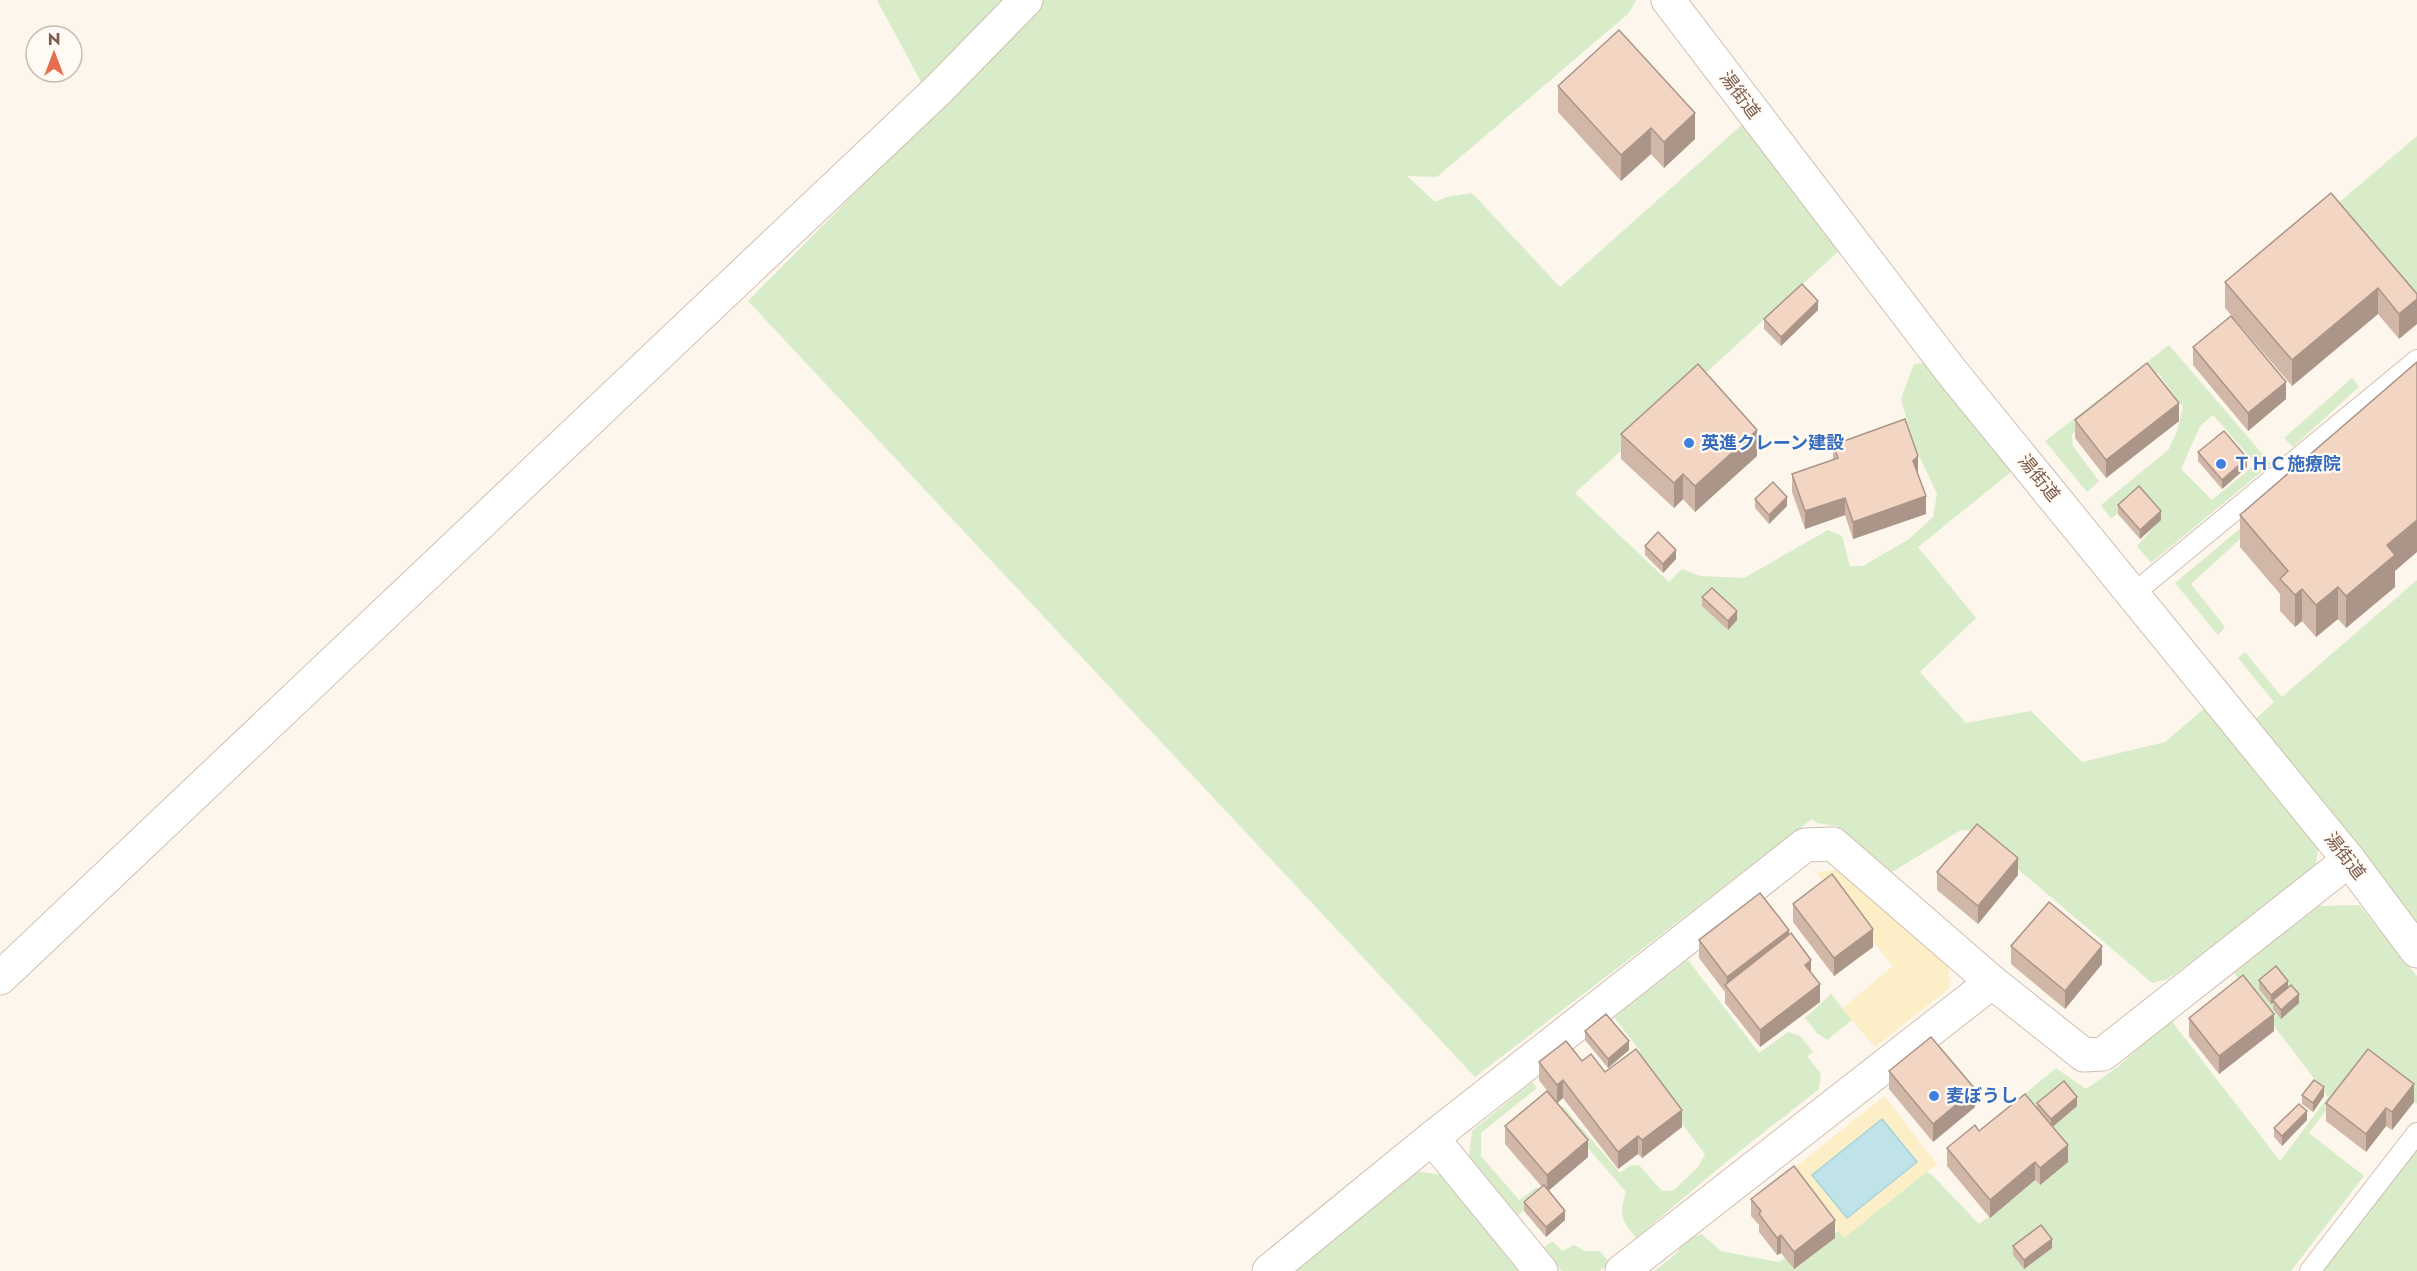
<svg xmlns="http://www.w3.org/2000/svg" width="2417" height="1271" font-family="Jost,'Noto Sans JP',sans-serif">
<rect width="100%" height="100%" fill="#fdf6ec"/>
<!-- green -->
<g fill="#d8ecc9" fill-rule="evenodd">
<polygon points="877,0 1636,0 1629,13 1437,177 1407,176 1435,202 1447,197 1472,193 1560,287 1743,124 1841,249 1575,493 1669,582 1682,569 1700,576 1744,578 1828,530 1842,536 1850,566 1863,566 1909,539 1933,517 1937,494 1913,443 1901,399 1914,364 1933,363 2008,461 2010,473 1918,547 1976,618 1920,672 1966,723 2031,711 2082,762 2165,742 2206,707 2233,740 2274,702 2238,658 2245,652 2282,697 2417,580 2417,925 2319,844 2315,869 2168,979 2152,983 1973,831 1961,830 1892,872 1837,826 1817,823 1812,819 1475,1077 748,301 1025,21 922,84"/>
<polygon points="2417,136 2417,312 2336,205"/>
<path d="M2169,345l102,119 -120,99 -14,-17 24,-27 -22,-24 -28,24 -10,-14 68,-56 8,-18 6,-24 -25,-34 -14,3 -72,58 1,12 26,35 -12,11 -42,-51zM2213,415l43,49 -44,36 -31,-31 19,-43z"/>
<polygon points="2352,378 2359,387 2293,447 2284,438"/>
<polygon points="2255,516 2259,522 2191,584 2225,627 2218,635 2175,583"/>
<polygon points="2359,905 2417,976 2417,1104 2363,1061 2309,1133 2364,1176 2291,1271 1654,1271 1676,1254 1686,1238 1702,1234 1721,1251 1778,1262 1842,1229 1923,1169 1933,1176 1979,1224 2035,1180 2039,1185 2068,1162 1974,1136 2056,1068 2086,1089 2119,1066 2170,1019 2280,1161 2328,1097 2234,973 2319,906"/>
<path d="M1688,960l71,93 29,-21 12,4 13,16 -6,4 14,18 -2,15 -93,73 -90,76c-15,-18 -17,-24 -10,-46l-70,-81 7,-5 57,67 9,-7 10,-1 23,26 12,-1 24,-23 7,-13 -73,-97 8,-6 -26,-34z"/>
<polygon points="1831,994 1852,1020 1827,1040 1817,1033 1805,1018"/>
<polygon points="1532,1082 1537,1088 1481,1133 1481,1156 1519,1200 1537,1187 1543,1194 1518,1215 1469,1156 1472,1131"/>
<polygon points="2417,1144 2417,1271 2318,1271"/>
<polygon points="1416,1171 1442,1175 1518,1271 1295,1271"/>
<polygon points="1553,1241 1562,1251 1574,1245 1585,1251 1600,1251 1610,1263 1599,1271 1562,1271 1543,1248"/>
</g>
<!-- sand -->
<g fill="#fcefc7">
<polygon points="1836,870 1948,961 1950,988 1875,1047 1842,1009 1893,966 1816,872"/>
<polygon points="1884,1096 1937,1164 1844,1238 1791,1171"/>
</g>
<!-- water -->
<polygon fill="#bfe3e8" stroke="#a5d3da" stroke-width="1.5" points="1882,1119 1917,1162 1847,1218 1812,1175"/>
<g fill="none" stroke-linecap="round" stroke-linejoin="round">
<!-- lane casing -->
<g stroke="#d1beb0" stroke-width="22">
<g id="lane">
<polyline points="2133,594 2417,360"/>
<polyline points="2310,1271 2417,1133"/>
</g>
</g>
<!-- street casing -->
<g stroke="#d1beb0" stroke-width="35">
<g id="street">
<polyline points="1668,0 1951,371 2349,860 2417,951"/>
<polyline points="0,978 939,89 1026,0"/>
<polyline points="1992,982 2084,1055 2103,1054 2349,860"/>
<polyline points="1432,1138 1541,1271"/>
<polyline points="1269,1271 1432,1138 1805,845 1833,844 1992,982 1622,1271"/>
</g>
</g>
<!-- lane -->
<use href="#lane" stroke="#fff" stroke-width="20"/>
<!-- street -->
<use href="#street" stroke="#fff" stroke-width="33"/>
</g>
<!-- wall -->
<g fill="#d1b7a8">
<polygon points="1558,86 1695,139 1664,168 1651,154 1621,181 1558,112"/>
<polygon points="2331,193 2417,294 2399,339 2378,314 2292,386 2225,308 2225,282"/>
<polygon points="1818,310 1781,346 1764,329 1764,319"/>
<polygon points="2193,347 2286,399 2248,431 2193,365"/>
<polygon points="2075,420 2179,421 2106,478 2075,438"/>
<polygon points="1621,434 1757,456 1695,512 1683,499 1674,508 1621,459"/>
<polygon points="1833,445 1918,474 1926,514 1853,539 1845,515 1805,529 1792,492 1792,474 1833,460"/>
<polygon points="2198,452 2247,467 2222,489 2198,461"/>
<polygon points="1755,499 1787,506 1769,524 1755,508"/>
<polygon points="2118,505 2161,520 2140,539 2118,514"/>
<polygon points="2240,515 2395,571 2395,587 2346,628 2338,619 2316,637 2302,621 2295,627 2280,611 2280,594 2240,547"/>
<polygon points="1645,546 1676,559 1663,573 1645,555"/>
<polygon points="1702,597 1737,620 1728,630 1702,606"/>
<polygon points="1937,872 2018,875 1978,924 1937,890"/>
<polygon points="1793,904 1873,947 1834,976 1793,922"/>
<polygon points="1789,935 1811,973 1820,1002 1760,1047 1725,1003 1725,992 1699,958 1699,940"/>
<polygon points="2011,946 2102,964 2065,1009 2011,964"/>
<polygon points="2259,980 2288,987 2299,1003 2281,1019 2273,1009 2273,1003 2271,1004 2259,989"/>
<polygon points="2189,1018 2274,1031 2219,1074 2189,1036"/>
<polygon points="1585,1031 1629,1050 1608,1068 1585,1040"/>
<polygon points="1582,1061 1605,1072 1682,1127 1642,1158 1638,1154 1618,1169 1563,1098 1557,1103 1588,1157 1548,1191 1565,1220 1546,1237 1524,1211 1524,1202 1542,1187 1505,1144 1505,1126 1555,1101 1539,1080 1539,1062"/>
<polygon points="1889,1071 1975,1107 1933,1142 1889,1089"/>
<polygon points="2302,1095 2324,1096 2313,1112 2302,1104"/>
<polygon points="2414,1102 2392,1130 2386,1126 2366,1152 2326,1121 2326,1103"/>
<polygon points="2037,1103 2077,1106 2053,1127 2068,1162 2040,1185 2035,1180 1990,1218 1947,1166 1947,1148 1979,1131 2037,1108"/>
<polygon points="2307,1120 2282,1146 2274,1137 2274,1128"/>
<polygon points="1751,1199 1835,1238 1794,1269 1781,1253 1777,1255 1759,1232 1759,1225 1751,1216"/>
<polygon points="2013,1246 2052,1248 2024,1269 2013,1255"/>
</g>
<!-- shaded-wall -->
<g fill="#aa9588">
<polygon points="1695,113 1695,139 1664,168 1664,142"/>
<polygon points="1651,128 1651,154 1621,181 1621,155"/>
<polygon points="2378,288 2378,314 2292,386 2292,360"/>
<polygon points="2417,299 2417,324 2399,339 2399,314"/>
<polygon points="1818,301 1818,310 1781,346 1781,337"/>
<polygon points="2286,382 2286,399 2248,431 2248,413"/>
<polygon points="2179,403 2179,421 2106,478 2106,460"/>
<polygon points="1757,430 1757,456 1695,512 1695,486"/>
<polygon points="1918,456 1918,474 1913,461"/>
<polygon points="2247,458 2247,467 2222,489 2222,480"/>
<polygon points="1683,474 1683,499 1674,508 1674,483"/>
<polygon points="1926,496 1926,514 1853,539 1853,522"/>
<polygon points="1787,497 1787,506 1769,524 1769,515"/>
<polygon points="1845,498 1845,515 1805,529 1805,511"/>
<polygon points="2161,511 2161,520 2140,539 2140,530"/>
<polygon points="2417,520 2417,552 2395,571 2395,587 2346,628 2346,596 2387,545"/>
<polygon points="1676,550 1676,559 1663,573 1663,564"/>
<polygon points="2338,587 2338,619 2316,637 2316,605"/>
<polygon points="2302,589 2302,621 2295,627 2295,595"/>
<polygon points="1737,611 1737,620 1728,630 1728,621"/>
<polygon points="2018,858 2018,875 1978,924 1978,906"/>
<polygon points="1873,929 1873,947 1834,976 1834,958"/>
<polygon points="1789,930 1789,947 1727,988 1727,977"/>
<polygon points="2102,946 2102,964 2065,1009 2065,991"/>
<polygon points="1811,960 1811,977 1805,965"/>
<polygon points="2288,981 2288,990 2273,1000 2273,1003 2271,1004 2271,995"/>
<polygon points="1820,984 1820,1002 1760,1047 1760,1030"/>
<polygon points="2299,994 2299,1003 2281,1019 2281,1010"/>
<polygon points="2274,1014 2274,1031 2219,1074 2219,1056"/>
<polygon points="1629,1041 1629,1050 1608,1068 1608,1059"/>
<polygon points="1563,1080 1563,1098 1557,1103 1557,1085"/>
<polygon points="2414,1084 2414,1102 2392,1130 2392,1112"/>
<polygon points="2324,1087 2324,1096 2313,1112 2313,1103"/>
<polygon points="1975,1089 1975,1107 1933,1142 1933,1124"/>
<polygon points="2077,1097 2077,1106 2051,1128 2051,1119"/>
<polygon points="2386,1108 2386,1126 2366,1152 2366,1134"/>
<polygon points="1682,1110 1682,1127 1642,1158 1642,1140"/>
<polygon points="2307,1111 2307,1120 2282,1146 2282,1136"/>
<polygon points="1638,1136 1638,1154 1618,1169 1618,1152"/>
<polygon points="1588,1140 1588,1157 1547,1192 1547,1175"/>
<polygon points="2068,1145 2068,1162 2040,1185 2040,1168"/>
<polygon points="2035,1162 2035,1180 1990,1218 1990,1200"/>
<polygon points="1565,1211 1565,1220 1546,1237 1546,1227"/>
<polygon points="1835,1220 1835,1238 1794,1269 1794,1252"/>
<polygon points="1781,1235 1781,1253 1777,1255 1777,1238"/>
<polygon points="2052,1239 2052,1248 2024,1269 2024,1260"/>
</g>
<!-- building -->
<g fill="#f3d5c3" stroke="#aa9588" stroke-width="1.5">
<polygon points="1619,30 1695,113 1664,142 1651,128 1621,155 1558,86"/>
<polygon points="2331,193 2417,294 2417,299 2399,314 2378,288 2292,360 2225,282"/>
<polygon points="1802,284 1818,301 1781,337 1764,319"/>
<polygon points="2231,316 2286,382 2248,413 2193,347"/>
<polygon points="2417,362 2417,520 2387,545 2395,555 2346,596 2338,587 2316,605 2302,589 2295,595 2280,579 2288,571 2240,515"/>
<polygon points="2147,363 2179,403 2106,460 2075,420"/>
<polygon points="1698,364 1757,430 1695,486 1683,474 1674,483 1621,434"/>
<polygon points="1905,419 1918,456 1913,461 1926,496 1853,522 1845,498 1805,511 1792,474 1838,458 1833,445"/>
<polygon points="2224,431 2247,458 2222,480 2198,452"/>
<polygon points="1773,482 1787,497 1769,515 1755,499"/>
<polygon points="2139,486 2161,511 2140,530 2118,505"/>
<polygon points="1658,532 1676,550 1663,564 1645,546"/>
<polygon points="1712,588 1737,611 1728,621 1702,597"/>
<polygon points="1977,824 2018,858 1978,906 1937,872"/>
<polygon points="1832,874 1873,929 1834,958 1793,904"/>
<polygon points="1760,893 1789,930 1727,977 1699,940"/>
<polygon points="2049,902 2102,946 2065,991 2011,946"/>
<polygon points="1791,933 1811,960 1805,965 1820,984 1760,1030 1725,985"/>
<polygon points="2276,966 2288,981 2271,995 2259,980"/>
<polygon points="2243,975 2274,1014 2219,1056 2189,1018"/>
<polygon points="2291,985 2299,994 2281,1010 2273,1000"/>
<polygon points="1606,1014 1629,1041 1608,1059 1585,1031"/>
<polygon points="1931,1037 1975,1089 1933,1124 1889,1071"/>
<polygon points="1566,1041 1582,1061 1591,1054 1605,1072 1636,1049 1682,1110 1642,1140 1638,1136 1618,1152 1563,1080 1557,1085 1539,1062"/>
<polygon points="2368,1049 2414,1084 2392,1112 2386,1108 2366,1134 2326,1103"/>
<polygon points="2314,1080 2324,1087 2313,1103 2302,1095"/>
<polygon points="2064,1081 2077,1097 2051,1119 2037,1103"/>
<polygon points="1547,1091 1588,1140 1547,1175 1505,1126"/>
<polygon points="2025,1094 2068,1145 2040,1168 2035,1162 1990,1200 1947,1148 1975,1125 1979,1131"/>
<polygon points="2299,1104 2307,1111 2282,1136 2274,1128"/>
<polygon points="1794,1166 1835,1220 1794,1252 1781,1235 1777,1238 1759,1214 1761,1211 1751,1199"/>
<polygon points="1544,1185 1565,1211 1546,1227 1524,1202"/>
<polygon points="2041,1225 2052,1239 2024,1260 2013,1246"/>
</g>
<!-- markers -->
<g fill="#3f7fe0" stroke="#fffaf3" stroke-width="2">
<circle cx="1689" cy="443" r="6"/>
<circle cx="2221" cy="464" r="6"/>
<circle cx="1934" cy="1096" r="6"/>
</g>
<g text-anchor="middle" stroke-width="4.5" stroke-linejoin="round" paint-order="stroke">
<!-- street labels -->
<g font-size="18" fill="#7a5c4d" stroke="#fffaf3">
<text transform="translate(1740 95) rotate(53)" y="6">湯街道</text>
<text transform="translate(2039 478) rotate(51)" y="6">湯街道</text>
<text transform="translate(2345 856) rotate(52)" y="6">湯街道</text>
</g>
<!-- shop labels -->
<g font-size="18" font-weight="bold" fill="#366cbe" stroke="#fffaf3" text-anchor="start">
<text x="1701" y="449">英進クレーン建設</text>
<text x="2233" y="470">ＴＨＣ施療院</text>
<text x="1946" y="1102">麦ぼうし</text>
</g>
</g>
<!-- north arrow -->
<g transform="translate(54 54)"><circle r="28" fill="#fffaf3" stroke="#cabbb1" stroke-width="1.5"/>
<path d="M0-4.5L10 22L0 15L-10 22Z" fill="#e76f51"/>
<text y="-9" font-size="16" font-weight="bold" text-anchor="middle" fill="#7a5c4d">N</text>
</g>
</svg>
